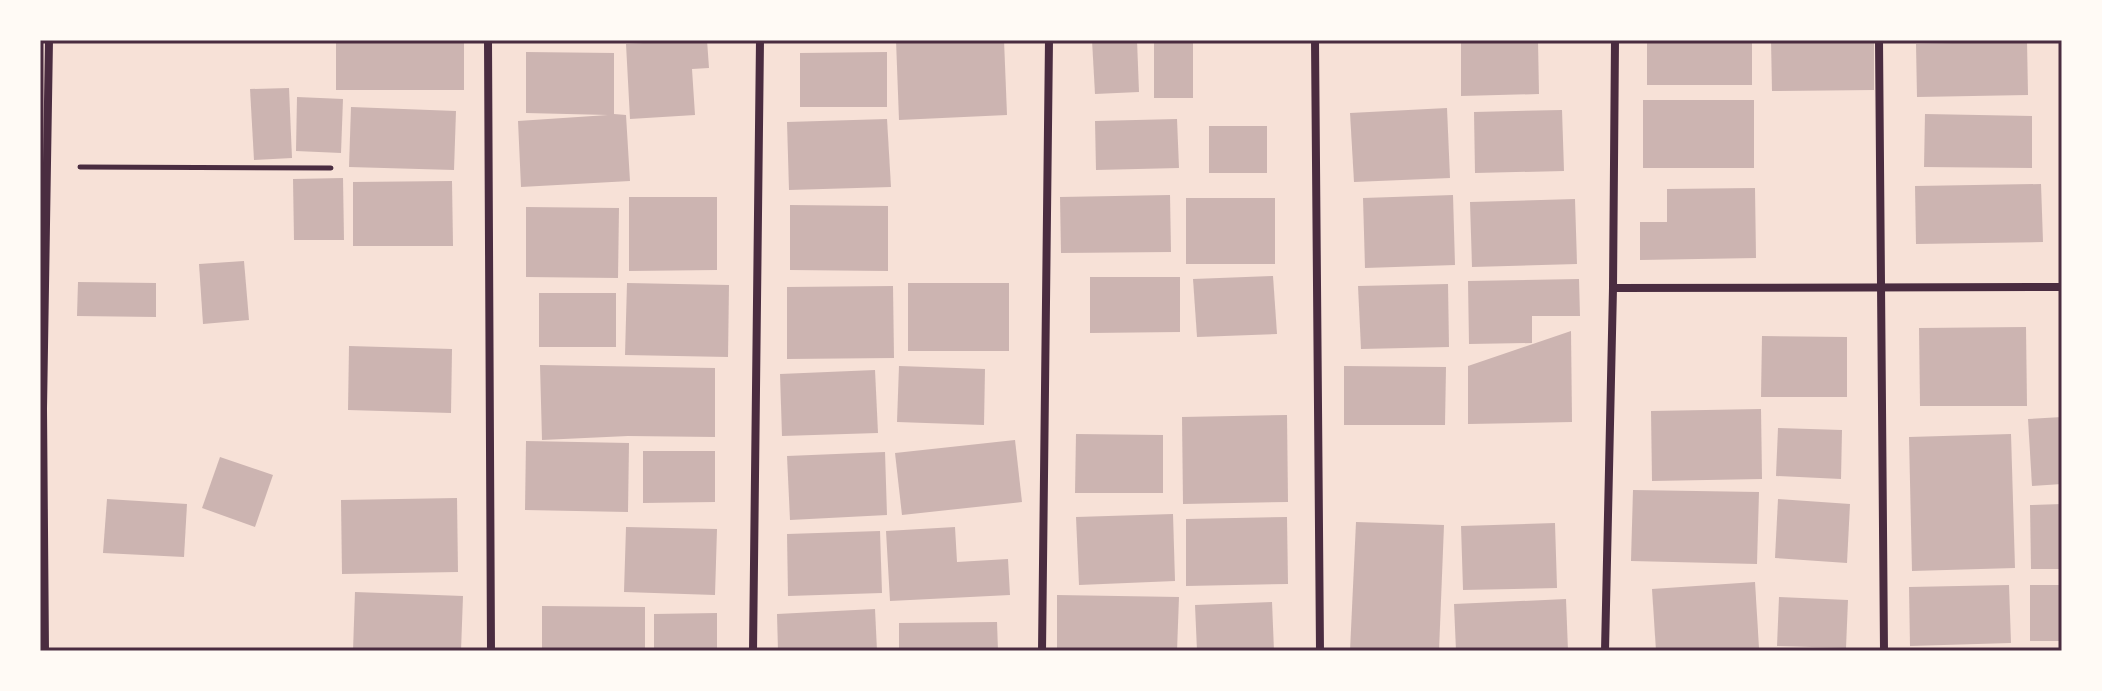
<svg xmlns="http://www.w3.org/2000/svg" width="2102" height="691" font-family="Ubuntu,sans-serif">
<rect width="100%" height="100%" fill="#f7e1d7"/>
<!-- building -->
<g fill="#ccb4b1">
<rect x="336" y="40" width="128" height="50"/>
<polygon points="697,40 707,40 709,68 692,69 695,115 630,119 626,44"/>
<polygon points="896,40 1004,40 1007,115 899,120"/>
<polygon points="1092,40 1137,40 1139,92 1095,94"/>
<rect x="1154" y="40" width="39" height="58"/>
<rect x="1647" y="40" width="105" height="45"/>
<polygon points="1771,40 1874,40 1874,90 1772,91"/>
<polygon points="1538,41 1539,94 1461,96 1461,42"/>
<polygon points="2027,41 2028,95 1917,97 1916,44"/>
<polygon points="526,52 614,53 614,114 626,115 630,181 521,187 518,121 608,115 526,113"/>
<polygon points="887,52 887,107 800,107 800,53"/>
<polygon points="289,88 292,158 254,160 250,89"/>
<polygon points="297,97 343,99 341,153 296,151"/>
<rect x="1643" y="100" width="111" height="68"/>
<polygon points="351,107 456,111 454,170 349,167"/>
<polygon points="1447,108 1450,178 1354,182 1350,113"/>
<polygon points="1562,110 1564,171 1475,173 1474,112"/>
<polygon points="1925,114 2032,116 2032,168 1924,167"/>
<polygon points="887,119 891,187 789,190 787,122"/>
<polygon points="1177,119 1179,168 1096,170 1095,121"/>
<rect x="1209" y="126" width="58" height="47"/>
<polygon points="343,178 344,240 294,240 293,179"/>
<polygon points="452,181 453,246 353,246 353,182"/>
<polygon points="2041,184 2043,242 1916,244 1915,186"/>
<polygon points="1755,188 1756,258 1640,260 1640,222 1667,222 1667,189"/>
<polygon points="1170,195 1171,252 1061,253 1060,197"/>
<polygon points="1453,195 1455,265 1365,268 1363,198"/>
<polygon points="629,197 717,197 717,270 629,271"/>
<rect x="1186" y="198" width="89" height="66"/>
<polygon points="1575,199 1577,264 1472,267 1470,202"/>
<polygon points="790,205 888,206 888,271 790,270"/>
<polygon points="526,207 619,208 618,278 526,277"/>
<polygon points="244,261 249,320 203,324 199,264"/>
<polygon points="1273,276 1277,334 1197,337 1193,279"/>
<polygon points="1090,277 1180,277 1180,332 1090,333"/>
<polygon points="1579,279 1580,316 1532,316 1532,343 1469,344 1468,281"/>
<polygon points="78,282 156,283 156,317 77,316"/>
<polygon points="627,283 729,285 728,357 625,355"/>
<rect x="908" y="283" width="101" height="68"/>
<polygon points="1448,284 1449,347 1361,349 1358,286"/>
<polygon points="893,286 894,358 787,359 787,287"/>
<rect x="539" y="293" width="77" height="54"/>
<polygon points="2026,327 2027,406 1920,406 1919,328"/>
<polygon points="1571,331 1572,422 1468,424 1468,366"/>
<polygon points="1762,336 1847,337 1847,397 1761,397"/>
<polygon points="349,346 452,349 451,413 348,410"/>
<polygon points="540,365 715,368 715,437 628,436 542,440"/>
<polygon points="899,366 985,369 984,425 897,422"/>
<polygon points="1344,366 1446,367 1445,425 1344,425"/>
<polygon points="875,370 878,433 782,436 780,374"/>
<polygon points="1761,409 1762,479 1652,481 1651,411"/>
<polygon points="1287,415 1288,502 1183,504 1182,417"/>
<polygon points="2062,417 2062,484 2032,486 2028,419"/>
<polygon points="1778,428 1842,430 1841,479 1776,476"/>
<polygon points="1076,434 1163,435 1163,493 1075,493"/>
<polygon points="2011,434 2015,568 1912,571 1909,437"/>
<polygon points="1015,440 1022,502 902,515 895,453"/>
<polygon points="526,441 629,443 628,512 525,510"/>
<polygon points="643,451 715,451 715,502 643,503"/>
<polygon points="885,452 887,515 790,520 787,456"/>
<polygon points="220,457 273,475 255,527 202,508"/>
<polygon points="1633,490 1759,492 1757,564 1631,561"/>
<polygon points="457,498 458,572 342,574 341,500"/>
<polygon points="107,499 187,504 184,557 103,553"/>
<polygon points="1778,499 1850,504 1847,563 1775,558"/>
<polygon points="2062,504 2062,569 2031,569 2030,505"/>
<polygon points="1173,514 1175,581 1079,585 1076,517"/>
<polygon points="1287,517 1288,584 1186,586 1186,519"/>
<polygon points="1356,522 1444,525 1439,651 1350,651"/>
<polygon points="1555,523 1557,588 1463,590 1461,526"/>
<polygon points="626,527 717,529 715,595 624,592"/>
<polygon points="955,527 957,562 1008,559 1010,595 890,601 886,531"/>
<polygon points="880,531 882,593 788,596 787,534"/>
<polygon points="1755,582 1759,648 1714,651 1656,651 1652,589"/>
<polygon points="2009,585 2011,643 1910,646 1909,587"/>
<rect x="2030" y="585" width="32" height="56"/>
<polygon points="355,592 463,596 461,651 353,651"/>
<polygon points="1057,595 1179,597 1177,651 1057,651"/>
<polygon points="1779,597 1848,600 1846,648 1777,646"/>
<polygon points="1566,599 1568,651 1456,651 1454,604"/>
<polygon points="1272,602 1274,651 1197,651 1195,605"/>
<polygon points="542,606 645,607 645,651 542,651"/>
<polygon points="875,609 877,651 778,651 777,614"/>
<polygon points="717,613 717,651 654,651 654,614"/>
<polygon points="997,622 998,651 899,651 899,623"/>
</g>
<g fill="none" stroke-linecap="round" stroke-linejoin="round">
<!-- path -->
<polyline stroke="#4a2c40" stroke-width="5" points="80,167 331,168"/>
<!-- minor -->
<g stroke="#4a2c40" stroke-width="8">
<polyline points="488,40 491,651"/>
<polyline points="1315,40 1320,651"/>
<polyline points="1879,40 1884,651"/>
<polyline points="1613,288 2062,287"/>
<polyline points="45,651 43,409 49,40"/>
<polyline points="753,651 760,40"/>
<polyline points="1042,651 1049,40"/>
<polyline points="1605,651 1613,288 1615,40"/>
</g>
</g>
<!-- border -->
<rect width="2102" height="691" fill="none" stroke="#fffaf5" stroke-width="84"/>
<rect x="42" y="42" width="2018" height="607" fill="none" stroke="#4a2c40" stroke-width="3"/>
</svg>
